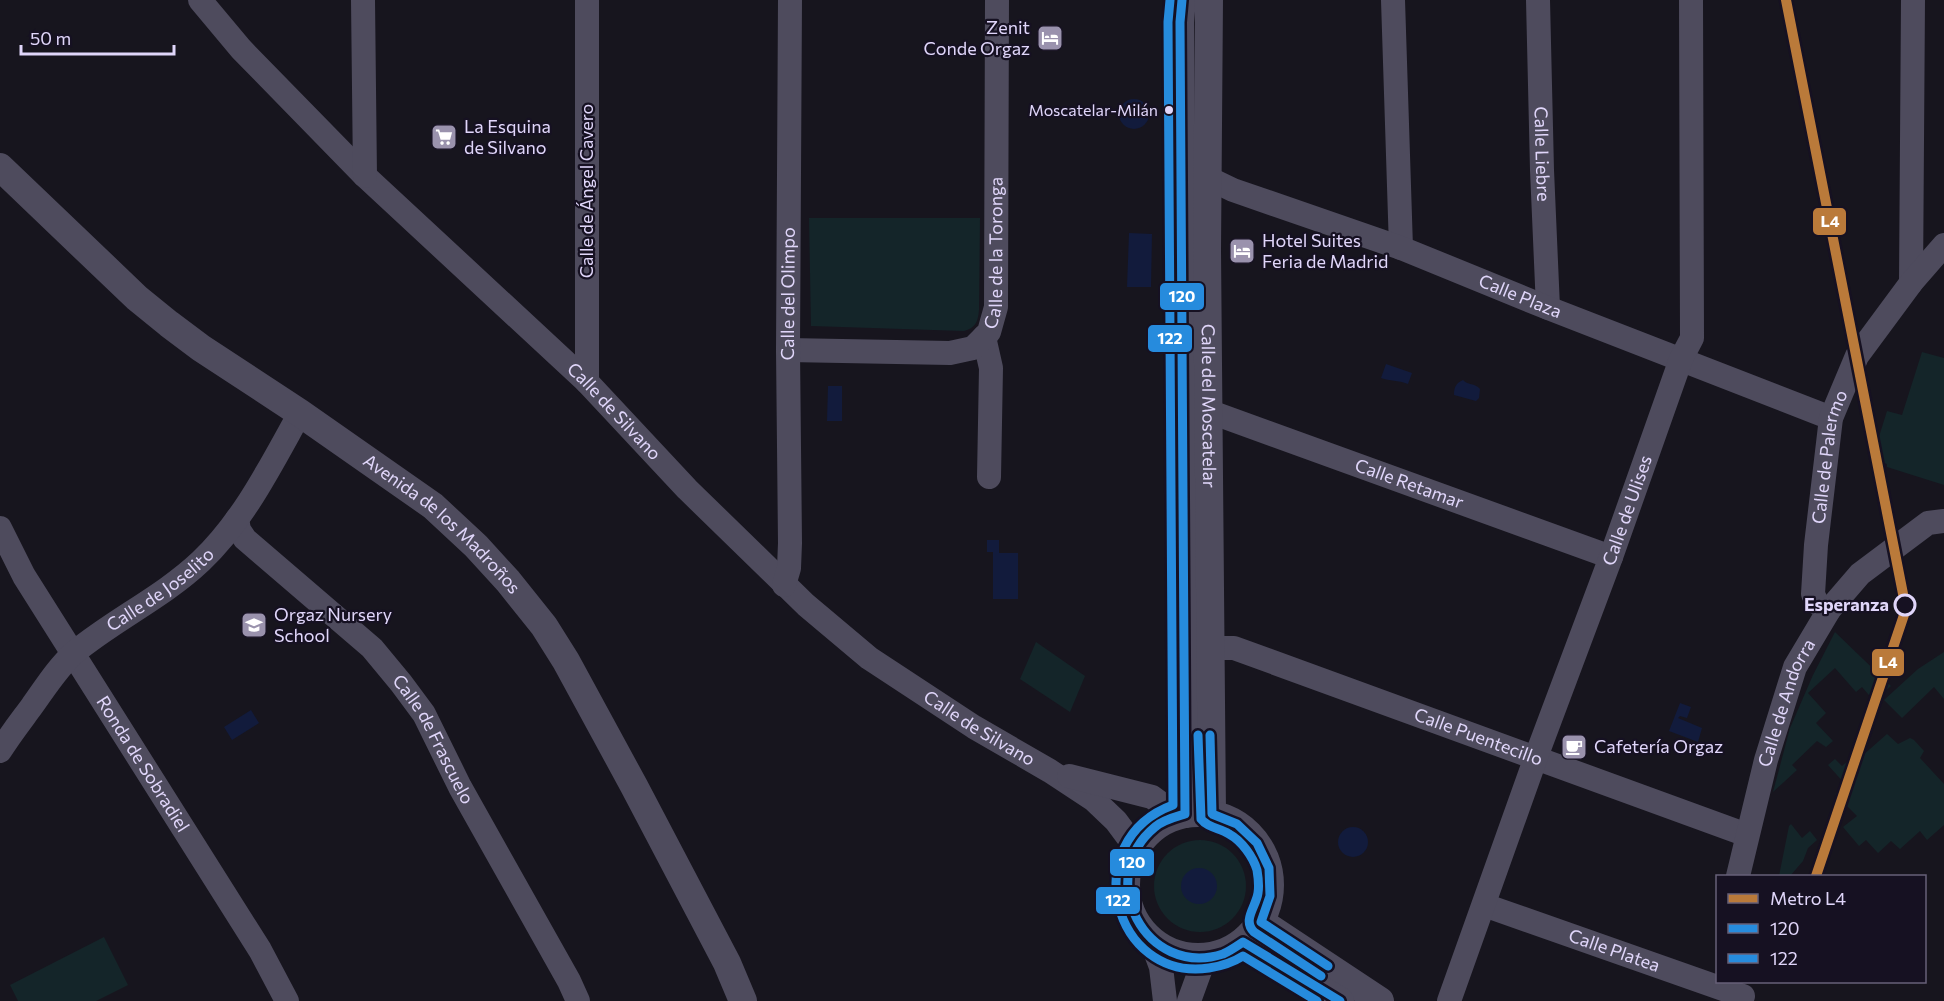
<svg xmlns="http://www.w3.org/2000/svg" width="1944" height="1001" font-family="Commissioner,sans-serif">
<rect width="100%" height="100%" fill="#17151e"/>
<!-- green -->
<g fill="#142529">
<path d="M809,218h171l-1,92c-1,12 -4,18 -15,21l-153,-5z"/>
<polygon points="1922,352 1944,358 1944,485 1887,467 1887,464 1872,459 1887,411 1902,415"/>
<polygon points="1835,632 1891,686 1874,701 1862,687 1856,692 1835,668 1808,693 1826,713 1816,723 1833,741 1826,747 1817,741 1792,765 1797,770 1773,792 1790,728 1813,675"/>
<polygon points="1036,642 1085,676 1070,712 1020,679"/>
<polygon points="1944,652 1944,699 1934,687 1902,718 1884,700 1918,669"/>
<polygon points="1887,734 1898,744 1910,738 1914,740 1924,751 1920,758 1944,784 1944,825 1927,840 1920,831 1900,849 1891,841 1878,853 1866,840 1859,846 1843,827 1857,816 1835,794 1845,784 1828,765 1835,759 1842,766 1855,755 1862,756"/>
<polygon points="1791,824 1802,838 1810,831 1817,840 1808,848 1803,861 1790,876 1779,876 1789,826"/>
<circle cx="1200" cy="886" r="46"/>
<polygon points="104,937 128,985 96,1001 18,1001 10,985"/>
</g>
<!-- water -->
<g fill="#121b3c">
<circle cx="1134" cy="114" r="15"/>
<polygon points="1129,233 1152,234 1151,287 1127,287"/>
<path d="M1386,364l26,9 -4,11c-10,-4 -18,-3 -27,-6z"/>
<path d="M1463,380c4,5 12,3 17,9l-1,9 -3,3 -22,-6c0,-8 2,-12 9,-15z"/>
<polygon points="828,386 842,386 842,421 827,421"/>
<polygon points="987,540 999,540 999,553 1018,553 1018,599 993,599 993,552 987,552"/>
<polygon points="1680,703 1691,707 1687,718 1680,716 1678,718 1702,728 1698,742 1669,731"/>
<polygon points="251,710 259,723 232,740 224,727"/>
<circle cx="1353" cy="842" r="15"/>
<circle cx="1199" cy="886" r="18"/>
</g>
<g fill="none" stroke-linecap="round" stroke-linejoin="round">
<!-- minor -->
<g stroke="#4e4b5d" stroke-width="24">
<path id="s1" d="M200,0l41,49 124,127 222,206 100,107 119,116 63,53 105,69 76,44 44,29 22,21 20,27"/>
<polyline points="363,0 365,176"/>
<polyline points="587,0 587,382"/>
<polyline points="1393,0 1401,248"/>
<path id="s2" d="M1538,0l4,170 6,138"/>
<path id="s3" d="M1208,178l25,12 168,58 147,60 283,110"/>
<polyline points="1911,283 1913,0"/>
<polyline points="984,337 991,368 989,477"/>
<path id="s4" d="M788,350l162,3 23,-5 16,-16 7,-25 1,-307"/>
<path id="s5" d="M1208,411l403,146"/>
<path id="s6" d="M237,519l2,11 6,9 127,109 29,35 23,31 36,73 109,194 9,20"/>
<path id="s7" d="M0,528l24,48 236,374 27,51"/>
<path id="s8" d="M784,585l5,-17 1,-25 -2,-193 2,-350"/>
<path id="s9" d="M1829,610l-12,-7 -4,-9 3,-49 15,-127 26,-62 54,-73 33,-38"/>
<path id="s10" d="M1209,648h25l513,187"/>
<path id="s11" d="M0,751c10,-16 21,-30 32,-45 13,-18 26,-39 43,-54 40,-33 88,-55 126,-91 43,-41 70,-96 99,-148"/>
<polyline points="1069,776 1152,797 1178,816"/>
<path id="s12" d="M1738,876l28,-116 29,-93 34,-57 31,-36 68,-51 16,-2"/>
<path id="s13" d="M1484,905l259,91"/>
<polyline points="1151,940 1161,967 1165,1001"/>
<polyline points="1189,1001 1205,957"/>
<path id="s14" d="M1449,1001l87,-244 75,-200 70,-198 11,-21 -1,-338"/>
</g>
<!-- tertiary -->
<g stroke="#4e4b5d" stroke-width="28">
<polyline points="1182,0 1180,22 1185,814"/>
<path id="s15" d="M1209,0l-2,250 5,564"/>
<path id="s16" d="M0,167l137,131 32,26 32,24 99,65 133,93 43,40 32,35 36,45 22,35 68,125 93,177 16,38"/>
<circle cx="1198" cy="885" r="72"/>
<polyline points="1261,922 1380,1001"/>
<polyline points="1243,942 1340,1001"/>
</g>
<!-- bus-1 casing -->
<g stroke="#161122" stroke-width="14">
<g id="bus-1">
<path d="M1182,0l-2,22 5,792c-10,3 -22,6 -30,13 -62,51 -9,152 68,127 7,-3 14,-8 20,-12l97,59"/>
<polyline points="1210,735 1212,814 1237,824 1257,843 1269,868 1270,896 1261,922 1328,966"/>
</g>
</g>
<!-- bus-2 casing -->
<g stroke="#161122" stroke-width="14">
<g id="bus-2">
<path d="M1170,0l-2,22 5,783c-97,36 -60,177 36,163 13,-2 23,-5 34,-12l74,45"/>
<path d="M1198,735l3,84c7,9 19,9 28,15 13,7 24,23 28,36 1,6 2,17 1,23 -2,14 -16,27 -4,39l67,44"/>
</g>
</g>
<!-- bus-1 -->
<use href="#bus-1" stroke="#268bdd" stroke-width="9"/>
<!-- bus-2 -->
<use href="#bus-2" stroke="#268bdd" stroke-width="9"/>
<!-- metro-1 casing -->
<g stroke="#161122" stroke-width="15">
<polyline id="metro-1" points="1786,0 1906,609 1816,876"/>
</g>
<!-- metro-1 -->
<use href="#metro-1" stroke="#ba7a3a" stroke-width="10"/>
</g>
<!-- icons -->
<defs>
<g id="hotel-square" transform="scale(1.35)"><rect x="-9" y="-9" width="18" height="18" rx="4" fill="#9a92ad" stroke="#161122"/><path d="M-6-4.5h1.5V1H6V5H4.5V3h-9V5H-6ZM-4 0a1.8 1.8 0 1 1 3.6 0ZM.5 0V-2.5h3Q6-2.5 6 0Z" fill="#fff"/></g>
<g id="supermarket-square" transform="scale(1.35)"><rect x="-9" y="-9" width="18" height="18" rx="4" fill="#9a92ad" stroke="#161122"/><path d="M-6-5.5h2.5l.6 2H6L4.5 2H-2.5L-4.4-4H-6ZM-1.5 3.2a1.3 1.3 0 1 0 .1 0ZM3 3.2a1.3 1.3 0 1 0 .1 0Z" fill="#fff"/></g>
<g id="school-square" transform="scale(1.35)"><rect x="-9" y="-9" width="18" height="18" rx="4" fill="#9a92ad" stroke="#161122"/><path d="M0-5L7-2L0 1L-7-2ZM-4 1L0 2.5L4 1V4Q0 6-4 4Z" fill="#fff"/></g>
<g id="cafe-square" transform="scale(1.35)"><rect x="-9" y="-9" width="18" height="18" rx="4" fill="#9a92ad" stroke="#161122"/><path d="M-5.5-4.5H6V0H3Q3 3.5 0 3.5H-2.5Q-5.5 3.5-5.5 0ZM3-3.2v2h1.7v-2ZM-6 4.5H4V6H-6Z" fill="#fff"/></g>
</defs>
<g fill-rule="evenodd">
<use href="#hotel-square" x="1050" y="38"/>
<use href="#supermarket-square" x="444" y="137"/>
<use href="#hotel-square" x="1242" y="251"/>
<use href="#school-square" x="254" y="625"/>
<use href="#cafe-square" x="1574" y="747"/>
</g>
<!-- markers -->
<circle fill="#e0d6fa" stroke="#161122" stroke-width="2" cx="1169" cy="110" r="5"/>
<circle fill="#161122" stroke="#e0d6fa" stroke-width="3" cx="1905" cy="605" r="10"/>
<g text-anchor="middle" stroke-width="4.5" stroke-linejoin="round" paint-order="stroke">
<!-- bus labels -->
<g font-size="16" fill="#e0d6fa" stroke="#161122" text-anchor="end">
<text x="1158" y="116">Moscatelar-Milán</text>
</g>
<!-- poi labels -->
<g font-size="18" fill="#e0d6fa" stroke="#161122" text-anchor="start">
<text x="1030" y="34" text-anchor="end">Zenit<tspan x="1030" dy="21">Conde Orgaz</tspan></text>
<text x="464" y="133">La Esquina<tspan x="464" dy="21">de Silvano</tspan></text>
<text x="1262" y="247">Hotel Suites<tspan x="1262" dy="21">Feria de Madrid</tspan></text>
<text x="274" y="621">Orgaz Nursery<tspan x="274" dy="21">School</tspan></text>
<text x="1594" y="753">Cafetería Orgaz</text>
</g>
<!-- street labels -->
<g font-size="18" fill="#e0d6fa" stroke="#161122">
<text dy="6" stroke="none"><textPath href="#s2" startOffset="154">Calle Liebre</textPath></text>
<text transform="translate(587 191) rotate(-90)" y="6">Calle de Ángel Cavero</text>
<text dy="6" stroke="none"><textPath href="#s4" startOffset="288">Calle de la Toronga</textPath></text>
<text dy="6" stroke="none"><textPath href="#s8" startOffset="292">Calle del Olimpo</textPath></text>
<text dy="6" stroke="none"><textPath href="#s3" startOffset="334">Calle Plaza</textPath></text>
<text dy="6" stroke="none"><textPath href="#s15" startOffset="406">Calle del Moscatelar</textPath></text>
<text dy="6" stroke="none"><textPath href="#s1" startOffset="584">Calle de Silvano</textPath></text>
<text dy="6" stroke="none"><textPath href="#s9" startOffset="162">Calle de Palermo</textPath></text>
<text dy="6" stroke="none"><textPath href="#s5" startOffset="214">Calle Retamar</textPath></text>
<text dy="6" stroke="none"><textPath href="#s14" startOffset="522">Calle de Ulises</textPath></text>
<text dy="6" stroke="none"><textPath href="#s16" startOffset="570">Avenida de los Madroños</textPath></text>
<text dy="6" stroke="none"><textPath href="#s11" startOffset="230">Calle de Joselito</textPath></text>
<text dy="6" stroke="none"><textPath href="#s12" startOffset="180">Calle de Andorra</textPath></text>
<text dy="6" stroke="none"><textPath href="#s1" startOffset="1070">Calle de Silvano</textPath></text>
<text dy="6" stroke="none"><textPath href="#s10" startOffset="285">Calle Puentecillo</textPath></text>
<text dy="6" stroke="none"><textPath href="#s6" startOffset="300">Calle de Frascuelo</textPath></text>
<text dy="6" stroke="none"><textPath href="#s7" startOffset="276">Ronda de Sobradiel</textPath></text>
<text dy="6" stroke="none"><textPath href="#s13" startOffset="138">Calle Platea</textPath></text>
</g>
<!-- stop labels -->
<g font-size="18" font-weight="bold" fill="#e0d6fa" stroke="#161122" text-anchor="end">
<text x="1889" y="611">Esperanza</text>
</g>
</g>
<g stroke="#161122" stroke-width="2">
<rect x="1812" y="207" width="35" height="29" rx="6" fill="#ba7a3a"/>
<rect x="1159" y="282" width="46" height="29" rx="6" fill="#268bdd"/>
<rect x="1147" y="324" width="46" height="29" rx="6" fill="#268bdd"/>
<rect x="1871" y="648" width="34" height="29" rx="6" fill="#ba7a3a"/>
<rect x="1109" y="848" width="46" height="29" rx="6" fill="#268bdd"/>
<rect x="1095" y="886" width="46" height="29" rx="6" fill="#268bdd"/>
</g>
<g font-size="16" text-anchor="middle" font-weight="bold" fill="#fff">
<text x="1830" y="227">L4</text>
<text x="1182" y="302">120</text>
<text x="1170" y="344">122</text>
<text x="1888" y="668">L4</text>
<text x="1132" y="868">120</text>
<text x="1118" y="906">122</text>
</g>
<!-- legend -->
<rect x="1716" y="875" width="210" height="108" fill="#161122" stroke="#676078" stroke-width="1.5"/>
<rect x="1728" y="894" width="30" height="9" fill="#ba7a3a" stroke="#676078" stroke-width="1.5"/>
<text x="1770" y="905" font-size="18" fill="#e0d6fa">Metro L4</text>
<rect x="1728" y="924" width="30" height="9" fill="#268bdd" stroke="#676078" stroke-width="1.5"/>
<text x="1770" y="935" font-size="18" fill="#e0d6fa">120</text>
<rect x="1728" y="954" width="30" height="9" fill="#268bdd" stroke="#676078" stroke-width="1.5"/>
<text x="1770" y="965" font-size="18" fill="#e0d6fa">122</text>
<!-- scale -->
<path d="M21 45v9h153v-9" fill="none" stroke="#e0d6fa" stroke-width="3"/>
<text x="30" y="45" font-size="18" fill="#e0d6fa" stroke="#161122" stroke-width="4.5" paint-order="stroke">50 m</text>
</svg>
